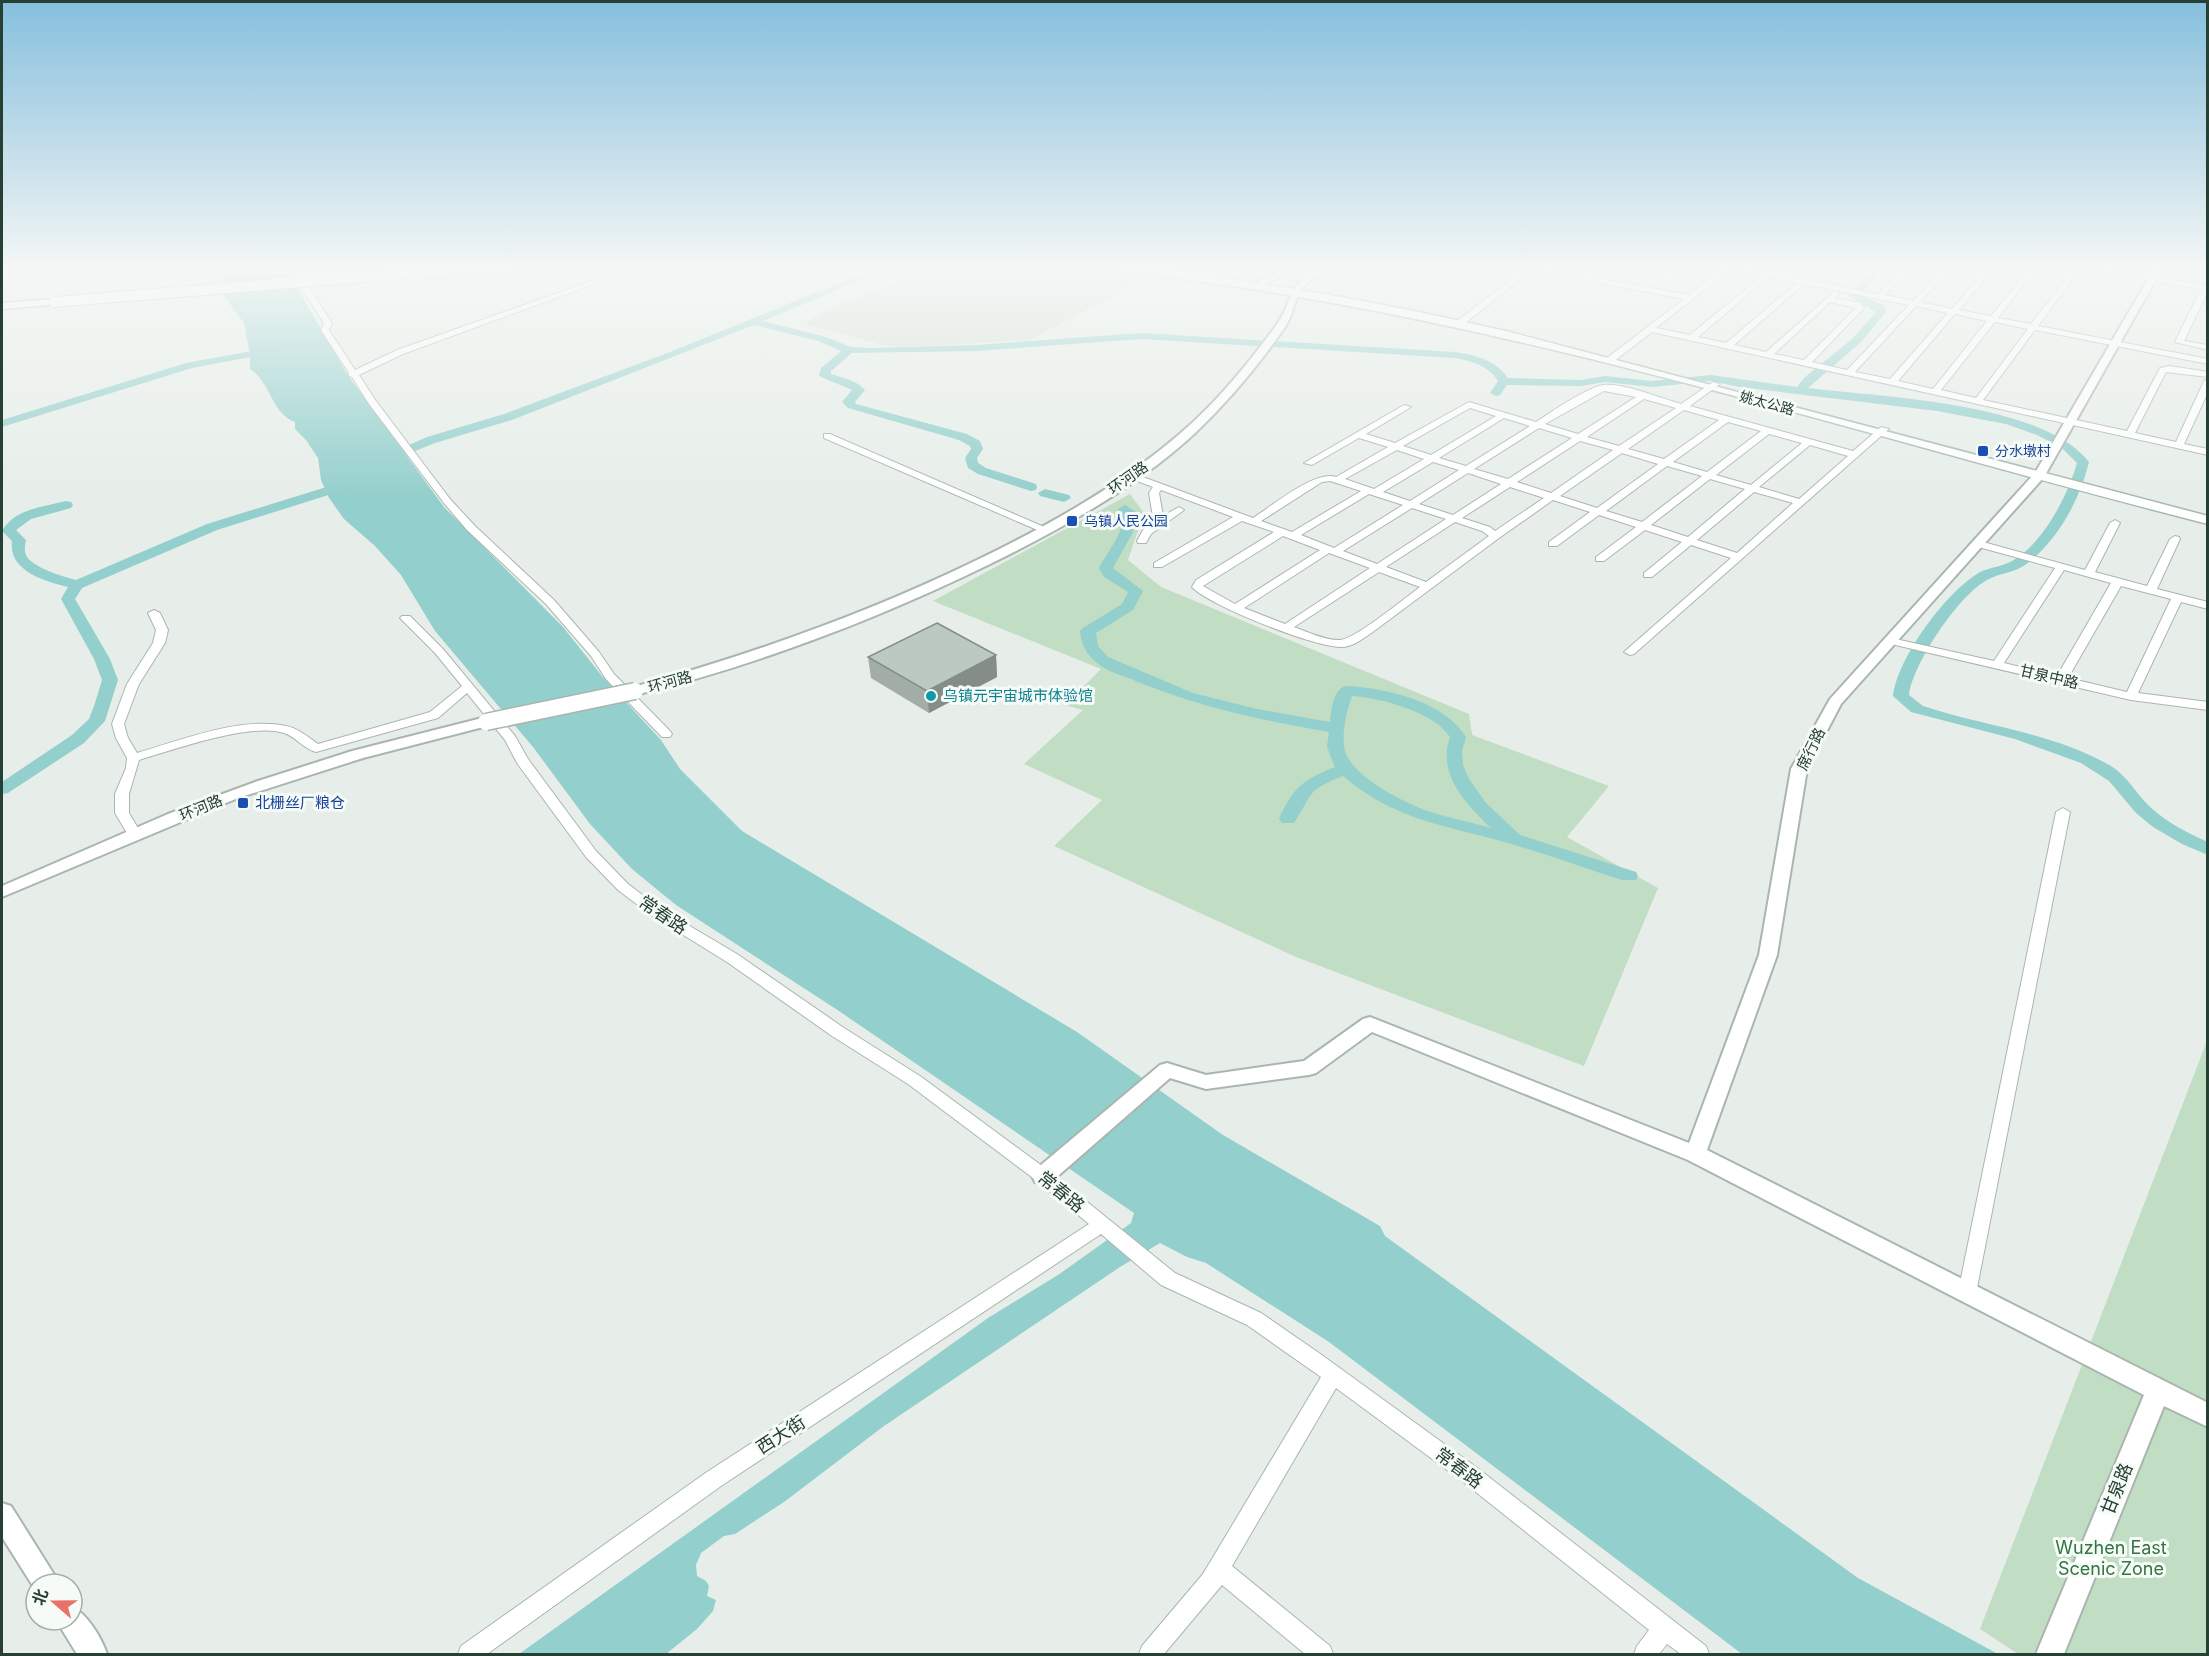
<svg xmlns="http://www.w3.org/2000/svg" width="2209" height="1656" font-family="Inter,'Noto Sans SC',sans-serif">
<rect width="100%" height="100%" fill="#e7eee9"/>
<!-- built -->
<polygon fill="#d5ded8" points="931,267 1042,267 1148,277 1030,340 900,347 883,345 804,324 827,310"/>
<!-- green -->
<g fill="#c1ddc4">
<polygon points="1130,494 1144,513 1128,560 1161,587 1469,714 1472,735 1609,786 1567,837 1658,888 1584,1066 1296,957 1054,846 1102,800 1024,764 1083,710 1065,705 1101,669 933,601"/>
<polygon points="2207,1041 2207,1654 2018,1654 1980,1629"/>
</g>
<!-- water -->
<path fill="#93cfcc" d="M224,267h67l1,12 55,95 97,133 119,120 39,49 59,64 19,29 62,62 335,201 146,103 157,91 5,10 473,342 140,76h-256l-413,-312 -123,-79 -19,-6 -27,-14 -40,24 -236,159 -100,76 -49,32 -11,2 -23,17 -5,12 1,11 9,5 3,5 -2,10 9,4 -3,11 -16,18 -31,25h-147l469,-336 70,-43 73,-52 3,-10 -295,-202 -163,-106 -44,-36 -42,-45 -57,-77 -98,-116 -34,-56 -26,-29 -31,-27 -15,-21 -8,-18 -3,-22 -12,-18 -11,-11v-7c-24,-9 -24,-40 -45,-53v-14l-6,-32 -18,-24 -8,-23 -5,-4 12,-3z"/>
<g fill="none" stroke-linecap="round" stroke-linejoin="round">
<!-- canal -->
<g fill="#93cfcc" fill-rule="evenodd">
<path d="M879,267h13l-129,54 63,16 25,10 19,1 106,-3 166,-12 313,19c20,3 41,8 53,26l73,2 24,-4 47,5 59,-6 86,12 7,-9 48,-39 24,-27 -27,-16 20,-24 -3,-5h12l1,6 -19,22 25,11 1,6 -26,31 -52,45c72,9 235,14 281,74 -9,37 -30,76 -60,100 -12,11 -28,10 -42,18 -28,15 -74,83 -78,115l14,11c63,21 129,26 188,60 16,10 25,27 38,40 17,16 38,27 59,36v13l-26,-11 -29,-17 -17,-14 -27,-32 -28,-18 -66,-24 -104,-27 -18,-16c5,-38 49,-98 81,-120 11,-9 26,-8 38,-15 31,-17 56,-66 65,-98l-15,-15 -25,-13 -31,-11 -69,-13 -197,-24 -29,-6 -59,6 -47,-5 -24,4 -74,-1 -7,10 -4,1 -6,-3 8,-12c-9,-15 -26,-20 -43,-23l-313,-19 -166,12 -124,2 -21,18v3c12,4 25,6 34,16l-10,12 1,2 111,30 13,7 3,8 -6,9 1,5 8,5 50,16 1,3 -1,3 -5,1 -53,-17 -10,-6 -3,-10 6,-9 -1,-3 -11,-6 -111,-32 -6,-6 10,-12 -33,-14 2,-8 20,-17 -23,-10 -64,-16 -242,95 -77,23 -52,21 -4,1 -6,-4 54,-24 77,-23 166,-62z"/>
<polygon points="274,347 279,350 278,352 192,368 2,427 2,420 186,363"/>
<path d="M349,480l6,4 -1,3 -137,43 -135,58 -7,11 35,60 8,21 -13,41 -21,22 -76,50 -6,1v-12l70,-47 17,-16 5,-13 8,-26 -8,-21 -33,-60 7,-12c-23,-6 -60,-16 -56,-46l-10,-10c12,-22 41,-24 64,-30l5,1 2,3 -2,3 -40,11 -15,11 10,10c-1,5 -2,11 0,15 5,12 38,22 50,25l131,-56z"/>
<polygon points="1045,489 1069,495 1071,498 1064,502 1040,496 1038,493"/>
<path d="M1125,505l11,7 -4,22 -19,34 30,23 -10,19 -37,23 2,13 10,11 85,36 64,16 73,13c1,-12 3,-33 16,-36 40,2 98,15 120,51l-4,14 1,14 6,14 17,24 34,32 116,37 2,4 -2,4h-14c-38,-12 -76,-26 -114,-37 -63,-18 -112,-22 -165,-67 -39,16 -28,16 -49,47h-12l-3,-4c15,-33 24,-39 56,-52l-8,-20 2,-15c-68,-12 -127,-24 -191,-50 -13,-6 -30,-10 -41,-19 -11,-9 -16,-19 -17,-32l3,-3 39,-24 6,-12 -24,-15 -5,-9c7,-15 33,-43 19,-59zM1352,696c29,2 82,16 98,41 -13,37 15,66 41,91 -21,-6 -43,-10 -63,-17 -24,-8 -82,-37 -84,-65 -2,-15 3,-36 8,-50z"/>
</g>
<!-- minor casing -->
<g stroke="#a9b6af" stroke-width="2">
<g id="minor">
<polygon points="2,267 11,267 2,271"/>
<polygon points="293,267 300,267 310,289 332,323 329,330 355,370 397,350 631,267 640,267 403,354 359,375 376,401 450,499 475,526 554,600 599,652 614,674 670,731 672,734 670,737 662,737 606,679 591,656 546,604 467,530 444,503 369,404 352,377 348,375 349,373 321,330 324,323 302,289"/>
<polygon points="521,267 534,267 515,272 404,281 400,279 404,277"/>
<path d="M1523,267h13l153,28c8,-6 29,-26 39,-28 14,-3 31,9 43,3h3v3l104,21 26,-27h7l-26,28 28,6 32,-34h7l-32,35 32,7 36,-42h7l-36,43 32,6 40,-49h6l-39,51 33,6 44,-57h6l-43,59 170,33v5l-173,-34 -52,70 144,31 33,-63 10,-2 38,6v5l-42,-5 -31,61 41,9 28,-61 4,-2v13l-24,52 24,5v6l-556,-123 -39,30h-6v-4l77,-59 -152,-29 -69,55h-6v-4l68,-52zM1731,269l31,7 -72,59 -34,-7zM1769,277l28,6 -71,60 -28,-6zM1804,284l105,21 -62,65 -35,-8 52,-54 -3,-5 -27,-5 5,-5 -4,-2 -69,61 -32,-7zM1830,302l26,6 -52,52 -30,-6zM1916,306l32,7 -58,66 -35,-7zM1955,314l32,7 -54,68 -35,-8zM1995,322l33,7 -52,69 -35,-8z"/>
<polygon points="1634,267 1643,267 1637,272 1631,272 1630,270"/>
<polygon points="1676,267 1684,267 1667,280 1661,280 1661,276"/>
<polygon points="2083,267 2096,267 2208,286 2208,291 2184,341 2208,345 2208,350 2175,342 2201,289 2086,269"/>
<path d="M1713,382l7,2 -30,22 163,45 28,-24 8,2 -255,225 -4,1 -6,-3 107,-94 -40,-13 -39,32h-8v-4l38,-31 -37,-12 -41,31h-8v-4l40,-30 -37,-12 -42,31h-8v-4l41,-30 -37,-12 -54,38 -129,96c-9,6 -18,13 -29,13 -25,1 -133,-42 -149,-60l4,-7 78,-48 -32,-11 -80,46h-8v-4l79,-46 -72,-27 -2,3 4,23 16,-9 5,3 -33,24 -5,9h-8l-1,-2 6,-11 11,-7 -5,-30 4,-6 -24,-9v-4h6l118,44c19,-12 62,-48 83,-41l52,-30 -29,-9 -47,27 -8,-2 100,-58 7,2 -45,27 29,9 74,-41 67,20c15,-10 50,-34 67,-37 21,-2 57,13 78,19zM1604,391l32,6 -58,37 -33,-10zM1644,399l32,9 -57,38 -32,-9zM1470,408l26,8 -65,39 -28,-9zM1684,410l35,10 -55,39 -36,-10zM1504,418l26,8 -64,40 -27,-8zM1728,422l33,9 -54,41 -34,-10zM1539,428l33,10 -64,41 -34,-10zM1769,434l33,9 -51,42 -35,-10zM1580,441l33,9 -62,43 -34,-11zM1810,445l38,11 -49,43 -40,-12zM1397,450l27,9 -50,30 -29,-10zM1622,453l36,11 -61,44 -37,-12zM1433,462l26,8 -49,31 -27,-9zM1667,466l35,10 -60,46 -36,-11zM1468,473l33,11 -48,31 -34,-11zM1710,479l35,10 -57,48 -37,-12zM1330,481l31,10 -69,41 -31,-11 61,-39zM1510,487l34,11 -49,33 -5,-4 -28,-9zM1754,492l39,11 -56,50 -40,-13zM1369,494l34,11 -69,43 -33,-13zM1412,508l34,11 -69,45 -34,-13zM1455,522l27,9 7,5 -63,46 -40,-15zM1283,536l37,14 -85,54 -32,-18zM1329,553l41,15 -85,56 -41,-16zM1379,572l41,15c-15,11 -67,54 -81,53 -15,0 -31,-8 -45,-13z"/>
<polygon points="824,434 830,434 1051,530 1050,532 1042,532 824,438"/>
<path d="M2115,520l5,3 -25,49 52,14 23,-47 5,-3 4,1 1,2 -23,50 51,13v7l-27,-7 -43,91 70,9v8l-77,-10 -240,-56 -6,-3 6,-3 103,23 61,-93 -80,-22v-4h8l102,28 25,-47zM2064,570l47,13 -54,93 -53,-13zM2121,586l50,13 -44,93 -59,-14z"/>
<path d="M154,610l6,3 8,17 -3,13 -26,41 -15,40 4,14 9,15c42,-12 104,-37 149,-27 12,2 22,11 32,18l112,-32 32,-26 -27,-33 -35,-35 2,-2h8l33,33 72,87 13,23 68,92 32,33 33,25 76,45 107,74 76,48 129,95 126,102 86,40 58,40 157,114 230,179 3,8h-28l-14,-10 -8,10h-25l3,-8 12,-16 -187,-149 -126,-93 -104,178 98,80 3,8h-28l-83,-69 -58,69h-25l3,-8 61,-72 118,-197 -74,-52 -86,-40 -60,-51 -380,252 -234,168h-29l3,-8 246,-174 382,-248 -52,-43 -129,-97 -76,-48 -105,-74 -76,-47 -33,-25 -32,-33 -69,-94 -12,-23 -38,-47 -29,25 -122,34c-12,-3 -20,-15 -32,-19 -33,-11 -111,17 -145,27l-10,34v19l13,22 -7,4 -5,-1 -15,-25v-19l11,-26 1,-10 -11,-20 -4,-14 15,-40 26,-41 3,-13 -8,-17z"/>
<polygon points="2063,808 2070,812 1976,1293 1974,1299 1967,1301 1960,1299 1958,1293 2056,812"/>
</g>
</g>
<!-- tertiary casing -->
<g stroke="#a9b6af" stroke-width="4">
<g id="tertiary">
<polygon points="1288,267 1298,267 1265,284 1257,282"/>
<path d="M1319,267h10c-7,7 -18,11 -25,19 -10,11 -10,28 -19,41 -26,38 -57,75 -91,107 -60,55 -133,95 -206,131 -113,55 -231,100 -353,130l-7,-4 2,-3c120,-33 236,-74 349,-129 72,-35 142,-74 203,-127 35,-30 66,-68 93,-105 21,-28 8,-38 44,-60z"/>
<polygon points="2155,267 2163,267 2044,477 1841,704 1807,769 1777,955 1707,1150 2208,1403 2208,1427 2164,1406 2064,1654 2036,1654 2144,1395 1688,1160 1372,1032 1316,1073 1309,1075 1206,1089 1170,1078 1051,1182 1043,1184 1035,1182 1032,1176 1035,1170 1160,1065 1167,1063 1206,1075 1304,1061 1363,1019 1370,1017 1689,1143 1759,955 1791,769 1830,699 2035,473"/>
<polygon points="486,717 494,722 491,725 363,758 238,798 2,897 2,886 168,814 258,781 352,751"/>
<polygon points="2,1503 11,1506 60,1584 36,1584 36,1591 2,1537"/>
<path d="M72,1607c15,6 30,32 35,47h-30l-21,-34h16z"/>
</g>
</g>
<!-- secondary casing -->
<g stroke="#a6b9af" stroke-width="3">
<g id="secondary">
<polygon points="460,267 517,267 512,270 450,273 445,270"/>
<path d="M1101,267c44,-4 92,6 136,13 92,13 182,31 273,52l698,184v8c-366,-93 -725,-215 -1102,-254z"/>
<polygon points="54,299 59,302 58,304 2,309 2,303"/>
</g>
</g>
<!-- minor -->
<use href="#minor" fill="#fff" fill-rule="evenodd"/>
<!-- tertiary -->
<use href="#tertiary" fill="#fff" fill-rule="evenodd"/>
<!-- secondary -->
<use href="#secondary" fill="#fff" fill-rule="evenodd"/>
<!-- tertiary-bridge casing -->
<g stroke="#a9b6af" stroke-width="19" stroke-linecap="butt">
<polyline id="tertiary-bridge" points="486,722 635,691"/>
</g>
<!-- secondary-bridge casing -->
<g stroke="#a6b9af" stroke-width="12" stroke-linecap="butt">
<polyline id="secondary-bridge" points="54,302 450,270"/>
</g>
<!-- tertiary-bridge -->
<use href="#tertiary-bridge" stroke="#fff" stroke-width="16"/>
<!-- secondary-bridge -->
<use href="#secondary-bridge" stroke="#fff" stroke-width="10"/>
</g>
<!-- wall -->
<polygon fill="#a2ada7" points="996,655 997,677 929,713 871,678 868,657"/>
<!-- shaded-wall -->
<polygon fill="#848d88" points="996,655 997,677 929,713 927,691"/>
<!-- building -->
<polygon fill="#bcc9c2" stroke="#848d88" stroke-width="1.5" points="937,623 996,655 927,691 868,657"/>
<!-- sky -->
<linearGradient id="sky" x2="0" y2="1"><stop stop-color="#86bfdd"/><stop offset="0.54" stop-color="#f4f7f5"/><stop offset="1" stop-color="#f4f7f5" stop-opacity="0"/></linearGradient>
<rect width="2209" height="498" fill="url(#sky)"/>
<!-- markers -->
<g fill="#1a4fb4" stroke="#f7fbf8" stroke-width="2">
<rect x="1977" y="445" width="12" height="12" rx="3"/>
<rect x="1066" y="515" width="12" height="12" rx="3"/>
<rect x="237" y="797" width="12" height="12" rx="3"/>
</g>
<circle fill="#0f9aa8" stroke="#f7fbf8" stroke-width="2" cx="931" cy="696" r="6"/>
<g text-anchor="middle" stroke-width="6" stroke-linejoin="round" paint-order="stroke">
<!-- far-street labels -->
<g font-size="14" fill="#264034" stroke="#f7fbf8">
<text transform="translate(1767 403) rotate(15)" y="5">姚太公路</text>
</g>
<!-- far-transit labels -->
<g font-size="14" fill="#164399" stroke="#f7fbf8" text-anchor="start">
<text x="1995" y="456">分水墩村</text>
<text x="1084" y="526">乌镇人民公园</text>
</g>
<!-- street labels -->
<g font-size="15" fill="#264034" stroke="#f7fbf8">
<text transform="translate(1128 478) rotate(-35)" y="5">环河路</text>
<text transform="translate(2049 677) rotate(13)" y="5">甘泉中路</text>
<text transform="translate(670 682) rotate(-15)" y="5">环河路</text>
<text transform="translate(1811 749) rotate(-64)" y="5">席行路</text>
<text transform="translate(201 808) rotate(-22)" y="5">环河路</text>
</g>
<!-- culture labels -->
<g font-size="15" fill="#0d838f" stroke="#f7fbf8" text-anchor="start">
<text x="943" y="701">乌镇元宇宙城市体验馆</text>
</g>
<!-- transit labels -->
<g font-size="15" fill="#164399" stroke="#f7fbf8" text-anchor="start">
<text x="255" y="808">北栅丝厂粮仓</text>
</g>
<!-- near-street labels -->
<g font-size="18" fill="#264034" stroke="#f7fbf8">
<text transform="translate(663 915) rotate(34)" y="6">常春路</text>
<text transform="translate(1061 1192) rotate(39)" y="6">常春路</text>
<text transform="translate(781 1435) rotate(-33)" y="6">西大街</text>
<text transform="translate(1459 1468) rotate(37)" y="6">常春路</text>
<text transform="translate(2117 1489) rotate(-68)" y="6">甘泉路</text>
</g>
<!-- near-park labels -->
<g font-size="18" fill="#337440" stroke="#f7fbf8">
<text x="2111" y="1554">Wuzhen East<tspan x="2111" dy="21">Scenic Zone</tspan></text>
</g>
</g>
<!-- border -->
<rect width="2209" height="1656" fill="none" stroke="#264034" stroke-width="6"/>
<!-- north arrow -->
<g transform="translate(54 1602) rotate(290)"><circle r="28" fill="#f7fbf8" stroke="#a3b0aa" stroke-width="1.5"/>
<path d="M0-4.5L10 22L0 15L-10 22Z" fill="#e9716a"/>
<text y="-9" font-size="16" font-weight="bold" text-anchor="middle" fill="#264034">北</text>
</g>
</svg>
